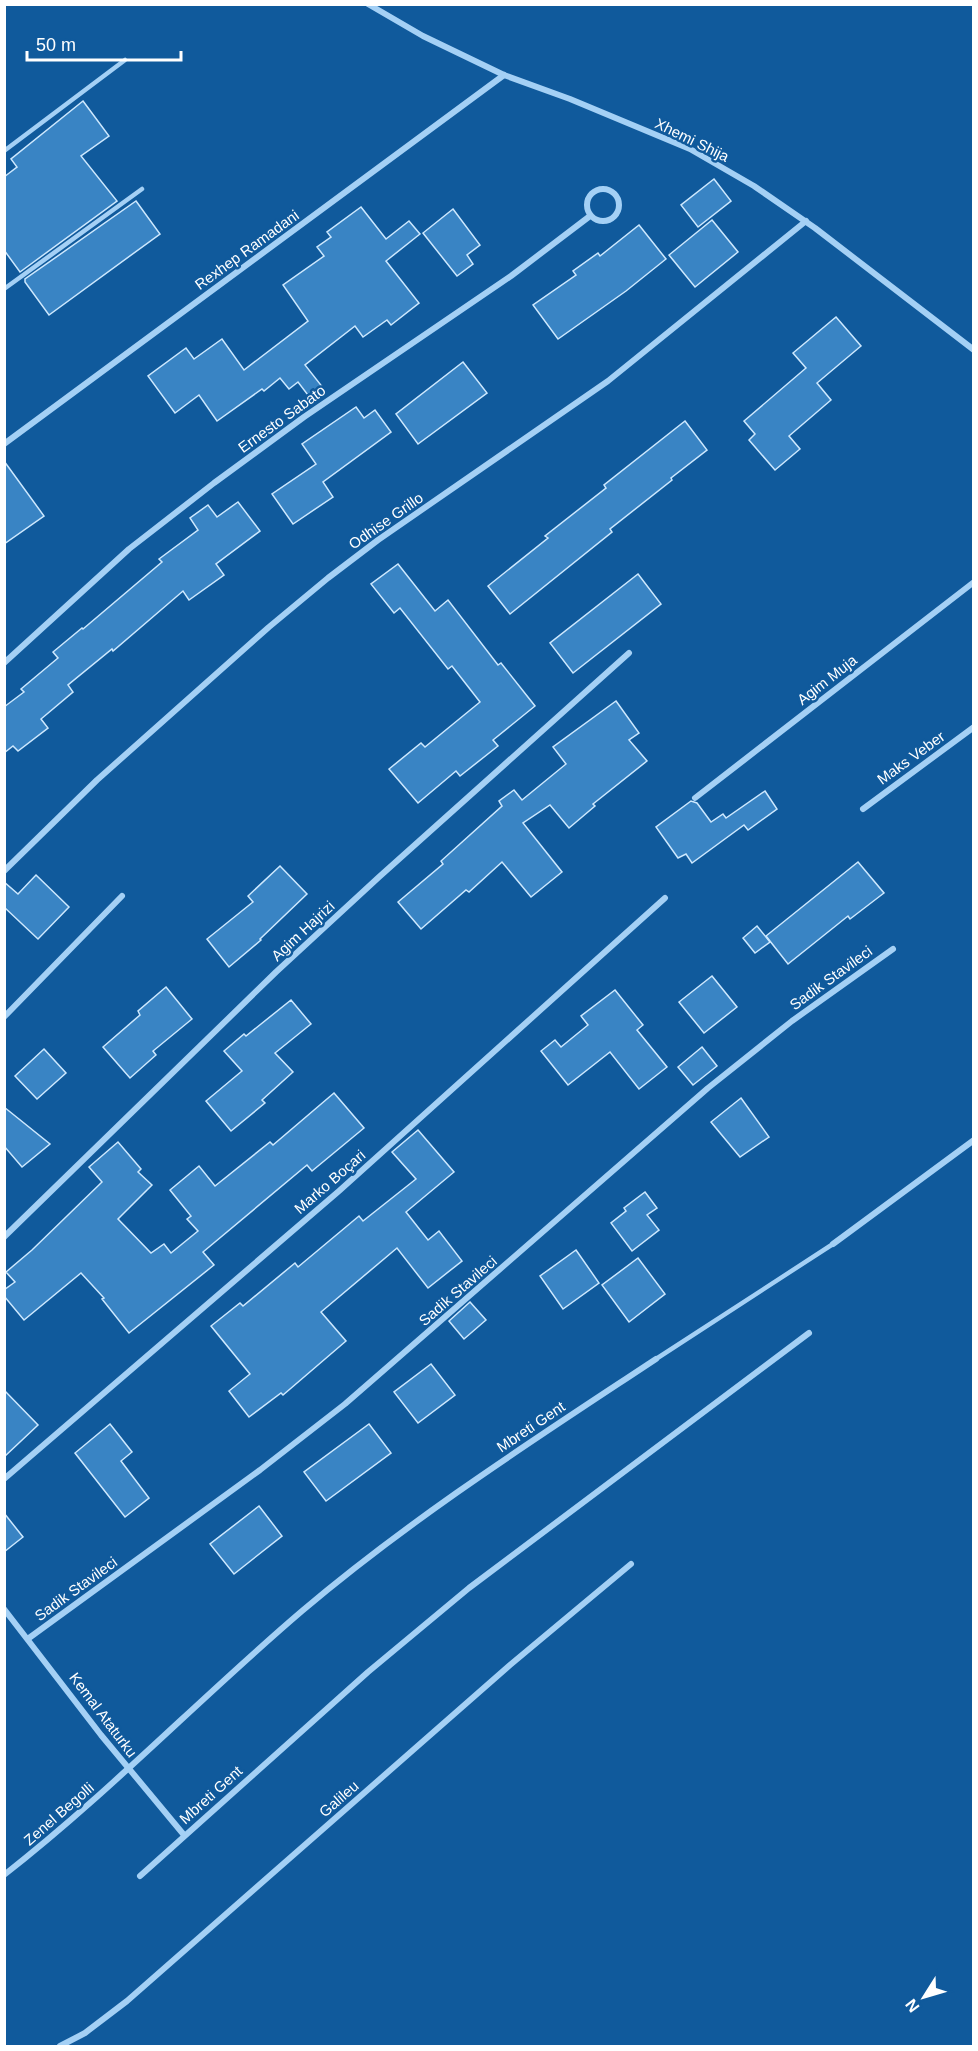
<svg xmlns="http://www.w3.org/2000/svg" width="978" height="2051" font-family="Helvetica,sans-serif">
<rect width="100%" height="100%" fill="#105a9c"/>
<!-- building -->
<g fill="#3984c4" stroke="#cde8fe" stroke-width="1.5">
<polygon points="83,101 109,136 81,156 117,201 20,272 4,250 4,177 17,167 11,159"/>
<polygon points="714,179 731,201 698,227 681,205"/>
<polygon points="136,201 160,234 49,315 25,282 25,279"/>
<polygon points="361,207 386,239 409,221 420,234 386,261 419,303 391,325 387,320 363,337 355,326 305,365 324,389 311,399 298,382 289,389 280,378 264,391 262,389 217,421 199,395 175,413 148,376 186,348 194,359 222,339 244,370 308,321 283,285 324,256 317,247 331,237 327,232"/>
<polygon points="453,209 480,245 467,255 473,264 457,276 423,233"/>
<polygon points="712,220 738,252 695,287 669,255"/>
<polygon points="639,225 666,259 626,291 558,339 533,305 576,275 573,271 598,253 600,256"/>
<polygon points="836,317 861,346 817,383 831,400 789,436 800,449 775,470 749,440 755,434 744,421 806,368 793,353"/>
<polygon points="463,362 487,393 418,444 396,414"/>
<polygon points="356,407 364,418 375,410 391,432 323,482 333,497 293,524 272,494 316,464 302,444"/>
<polygon points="685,421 707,450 671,478 672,480 610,529 612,532 510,614 488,586 548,538 545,536 606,488 604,485"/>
<polygon points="4,461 44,516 4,544"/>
<polygon points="238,502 260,531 216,564 224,575 189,600 183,591 113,651 112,649 68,685 73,692 41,719 48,728 18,751 13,746 4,753 4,707 24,692 21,689 58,658 53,652 82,628 83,629 162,562 159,559 198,530 190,518 208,505 217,517"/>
<polygon points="398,564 435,611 448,600 498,665 501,663 535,706 493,740 498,746 460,776 456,771 418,803 389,769 421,743 425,747 480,702 452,666 448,669 400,608 394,613 371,584"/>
<polygon points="638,574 661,604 573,673 550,643"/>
<polygon points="616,701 639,733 629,740 647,761 593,804 595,806 569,828 550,805 523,823 562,872 531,897 502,862 469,892 466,890 421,929 398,902 443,864 441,861 502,806 499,801 514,790 522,800 566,764 553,747"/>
<polygon points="765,791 777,809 748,830 744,825 692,863 686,854 678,858 656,827 691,801 697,803 711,822 723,814 726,818"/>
<polygon points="858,862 884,893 850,919 848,916 788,964 766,936"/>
<polygon points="280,866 307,894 260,939 261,940 229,967 207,939 253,902 248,896"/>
<polygon points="36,875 69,907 38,939 4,907 4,882 18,894"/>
<polygon points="757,926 770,942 755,953 743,938"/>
<polygon points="712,976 737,1007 704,1033 679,1002"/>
<polygon points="166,987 192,1019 153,1051 156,1055 130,1078 103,1047 140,1015 138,1011"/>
<polygon points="615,990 643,1025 637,1030 667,1067 639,1089 610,1052 568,1085 541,1051 555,1040 561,1047 588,1025 581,1016"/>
<polygon points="291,1000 311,1024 275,1053 293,1072 262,1100 265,1103 231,1131 206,1101 242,1071 224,1051 244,1034 246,1036"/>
<polygon points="702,1047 717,1066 693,1085 678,1067"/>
<polygon points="44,1049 66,1073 37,1099 15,1076"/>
<polygon points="334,1093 364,1128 312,1171 307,1165 203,1252 214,1265 129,1333 102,1299 104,1298 81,1273 24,1320 4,1296 4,1290 15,1282 6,1272 32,1250 102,1182 89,1167 118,1142 141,1169 138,1172 152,1185 118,1219 151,1253 164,1244 171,1253 198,1231 187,1219 191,1216 170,1190 199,1166 215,1186 270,1142 273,1145"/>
<polygon points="741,1098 769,1137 740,1157 711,1122"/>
<polygon points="4,1107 50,1144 22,1167 4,1146"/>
<polygon points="418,1130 454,1172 406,1212 428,1240 439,1231 462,1261 428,1288 397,1248 321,1312 346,1341 283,1395 281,1393 249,1417 229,1391 250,1374 211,1326 240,1303 243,1306 295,1263 298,1267 359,1216 363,1221 416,1179 392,1152"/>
<polygon points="645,1192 657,1208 647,1215 659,1230 632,1251 611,1223 626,1211 624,1208"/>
<polygon points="576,1250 599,1283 563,1309 540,1276"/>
<polygon points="638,1258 665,1294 629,1322 602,1285"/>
<polygon points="470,1302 486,1320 464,1339 449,1321"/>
<polygon points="431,1364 455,1395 418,1423 394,1392"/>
<polygon points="4,1390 38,1425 4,1457"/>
<polygon points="110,1424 132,1452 121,1461 149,1498 125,1517 75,1453"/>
<polygon points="369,1424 391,1453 326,1501 304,1472"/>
<polygon points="259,1506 282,1536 234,1574 210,1544"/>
<polygon points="4,1513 23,1537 4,1552"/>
</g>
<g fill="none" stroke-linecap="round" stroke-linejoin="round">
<!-- lane -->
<g stroke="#a4d0f5" stroke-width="4.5">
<polyline points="4,151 125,60"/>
<polyline points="4,289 142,189"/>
<polyline points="656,1359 833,1244"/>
</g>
<!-- street -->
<g stroke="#a4d0f5" stroke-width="6">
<polyline points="368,4 423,36 504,75 570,99 690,149 754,186 815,228 974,350"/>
<circle cx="603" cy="205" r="16"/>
<polyline points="4,444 504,75"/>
<polyline points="4,663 129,549 214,483 304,417 511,276 590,216"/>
<polyline points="695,798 974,582"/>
<polyline points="863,809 974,727"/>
<polyline points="4,871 97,780 269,627 328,578 378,540 608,381 806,221"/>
<polyline points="4,1017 122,896"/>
<polyline points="4,1237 276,972 379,877 629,653"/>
<polyline points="833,1244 974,1140"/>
<polyline points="4,1479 339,1191 665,898"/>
<polyline points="4,1609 101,1735 184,1835"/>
<polyline points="29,1638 260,1470 345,1404 708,1088 792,1021 893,949"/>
<path d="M4,1875c105,-82 197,-178 298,-264 111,-94 233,-172 354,-252"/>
<polyline points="140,1876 368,1672 469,1588 809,1333"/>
<polyline points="60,2046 85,2033 127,2001 510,1665 631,1564"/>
</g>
</g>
<g text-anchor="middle" stroke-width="5" stroke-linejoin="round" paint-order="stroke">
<!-- street labels -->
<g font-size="15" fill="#fff" stroke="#105a9c">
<text transform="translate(692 140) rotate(26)" y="5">Xhemi Shija</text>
<text transform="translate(247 250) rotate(-36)" y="5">Rexhep Ramadani</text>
<text transform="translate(282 419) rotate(-36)" y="5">Ernesto Sabato</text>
<text transform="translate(386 521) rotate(-35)" y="5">Odhise Grillo</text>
<text transform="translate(827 680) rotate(-38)" y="5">Agim Muja</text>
<text transform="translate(911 758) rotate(-36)" y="5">Maks Veber</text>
<text transform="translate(303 931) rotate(-43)" y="5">Agim Hajrizi</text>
<text transform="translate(831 978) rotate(-36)" y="5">Sadik Stavileci</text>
<text transform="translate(330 1182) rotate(-41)" y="5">Marko Boçari</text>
<text transform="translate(458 1291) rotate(-41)" y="5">Sadik Stavileci</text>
<text transform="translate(531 1427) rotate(-34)" y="5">Mbreti Gent</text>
<text transform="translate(76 1589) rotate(-36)" y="5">Sadik Stavileci</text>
<text transform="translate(103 1715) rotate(53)" y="5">Kemal Ataturku</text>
<text transform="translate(211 1795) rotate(-42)" y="5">Mbreti Gent</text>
<text transform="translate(339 1799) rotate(-41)" y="5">Galileu</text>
<text transform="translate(59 1814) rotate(-41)" y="5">Zenel Begolli</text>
</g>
</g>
<!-- border -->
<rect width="978" height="2051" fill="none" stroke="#ffffff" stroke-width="12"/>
<!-- north arrow -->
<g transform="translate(924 1997) rotate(233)" stroke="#105a9c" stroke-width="4.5" paint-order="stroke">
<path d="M0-4.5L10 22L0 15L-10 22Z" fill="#ffffff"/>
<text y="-9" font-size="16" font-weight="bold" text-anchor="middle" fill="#ffffff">N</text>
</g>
<!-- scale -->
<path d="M27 51v9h154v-9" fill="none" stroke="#ffffff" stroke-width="3"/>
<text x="36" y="51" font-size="18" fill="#ffffff" stroke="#105a9c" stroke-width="4.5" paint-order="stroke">50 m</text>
</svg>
